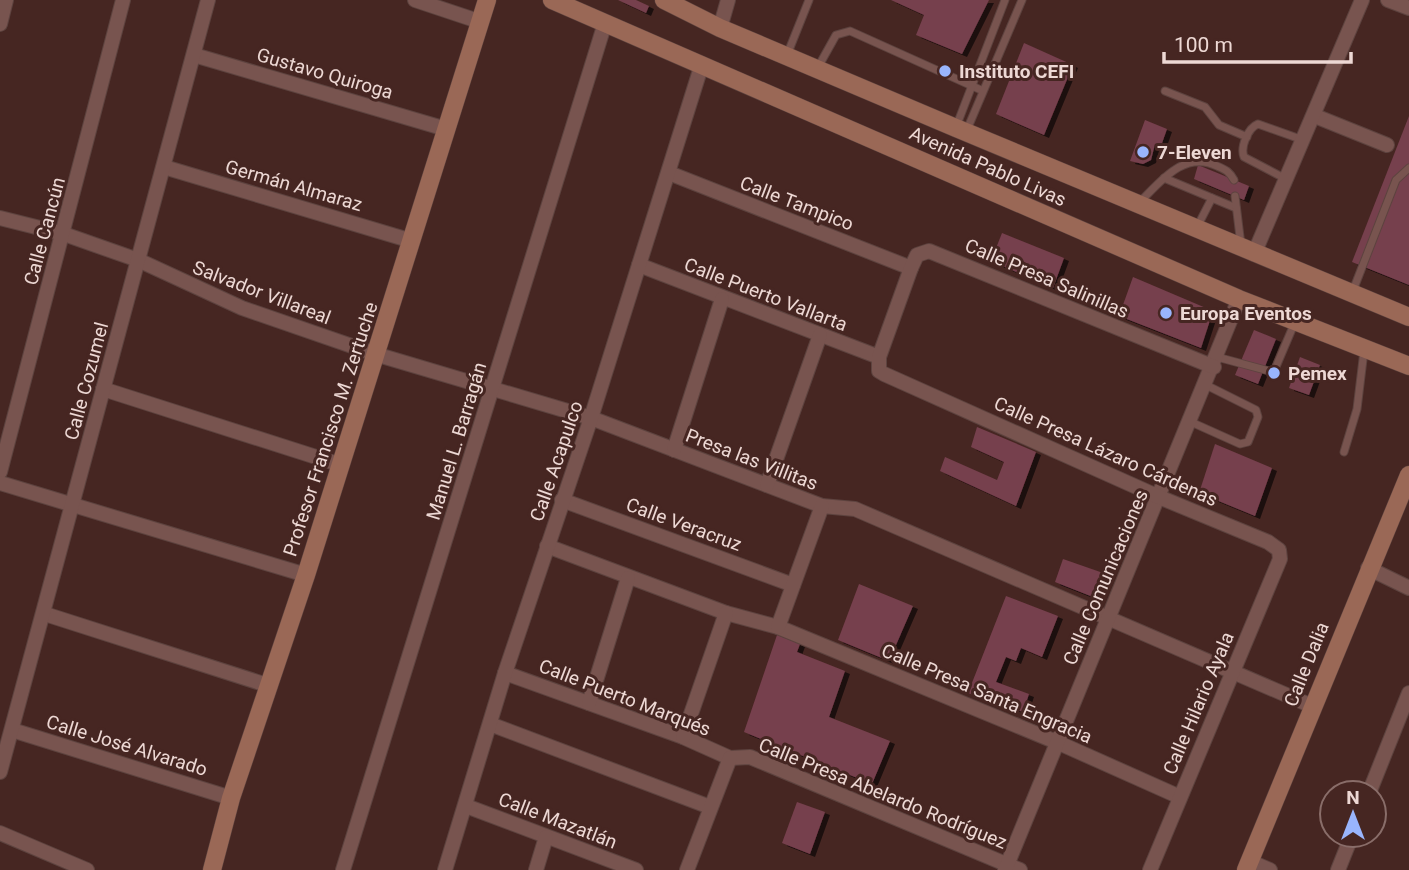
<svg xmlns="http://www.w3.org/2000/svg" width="1409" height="870" font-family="Roboto,sans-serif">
<defs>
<filter id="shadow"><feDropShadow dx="5" dy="3" stdDeviation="0" flood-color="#0009"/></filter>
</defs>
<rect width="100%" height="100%" fill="#462622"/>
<!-- building -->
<g fill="#763f4d" filter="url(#shadow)">
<polygon points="618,0 636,0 649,6 646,13"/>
<polygon points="891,0 989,0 962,54 916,35 924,15"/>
<polygon points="1024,43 1073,65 1044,135 996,114"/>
<polygon points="1409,116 1409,285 1352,262"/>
<polygon points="1145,120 1167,129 1161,146 1155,144 1151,160 1143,164 1130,161"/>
<polygon points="1198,165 1249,186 1244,200 1194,179"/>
<polygon points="1002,233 1064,258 1053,288 991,261"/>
<polygon points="1133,277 1213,311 1201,348 1119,316"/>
<polygon points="1254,330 1276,339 1258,384 1235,375"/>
<polygon points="1300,357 1320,365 1309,395 1289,388"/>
<polygon points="977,427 1036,452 1016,506 940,471 945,457 997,480 1004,462 971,447"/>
<polygon points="1215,444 1272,468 1255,516 1199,493"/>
<polygon points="1063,559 1106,574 1098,599 1055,582"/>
<polygon points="859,584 913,606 889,661 838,640"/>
<polygon points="1006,596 1058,616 1042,657 1021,648 1016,661 1006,657 996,682 1029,694 1023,712 968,693"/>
<polygon points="777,635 800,644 797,652 845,671 829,717 890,741 872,784 744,732"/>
<polygon points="797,802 825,812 810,854 782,843"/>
</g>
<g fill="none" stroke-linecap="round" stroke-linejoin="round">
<!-- lane casing -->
<g stroke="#5d433f" stroke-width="9">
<g id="lane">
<polyline points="787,55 809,0"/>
<polyline points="817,69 836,35 850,31 981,90"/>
<polyline points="1165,91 1205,107 1219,125 1247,137"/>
<polyline points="956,127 1005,0"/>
<polyline points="966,132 1022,0"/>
<polyline points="1164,178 1236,208"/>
<path d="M1286,179l-42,-22c-4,-10 4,-29 14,-33l45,16"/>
<polyline points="1235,196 1241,245"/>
<path d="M1139,203c22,-22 45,-53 78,-37 9,4 12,5 17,14"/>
<polyline points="1196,229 1212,198"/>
<polyline points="1352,293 1396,180 1409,168"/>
<polyline points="1217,357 1269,371 1275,369 1295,322"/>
<polyline points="1191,422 1240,444 1248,442 1258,417 1256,410 1206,385"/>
<polyline points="1344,452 1357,409 1364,351"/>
</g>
</g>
<!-- street casing -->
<g stroke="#5d433f" stroke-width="16">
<g id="street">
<polyline points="415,0 481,22"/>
<polyline points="1388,0 1409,8"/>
<polyline points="0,24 6,0"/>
<polyline points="720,28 728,0"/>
<polyline points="194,55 446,129"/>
<polyline points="1315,116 1387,145"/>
<polyline points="164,167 412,241"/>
<polyline points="669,173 911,268"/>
<polyline points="0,218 64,234 138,260 242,308 375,354 591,418 822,506 855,509 1312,706"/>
<polyline points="1254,254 1362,0"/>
<polyline points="639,265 879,357"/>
<polyline points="103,389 338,464"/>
<polyline points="674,450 722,299"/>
<polyline points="0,472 123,0"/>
<polyline points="0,483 306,575"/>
<polyline points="767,485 820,335"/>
<polyline points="562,500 793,585"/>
<polyline points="547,546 726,613 778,627 1059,743 1180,797"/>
<polyline points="1368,568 1409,588"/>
<polyline points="45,614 270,686"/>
<polyline points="778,627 822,506"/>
<polyline points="505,673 683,737 730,758"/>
<polyline points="589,703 628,578"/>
<polyline points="490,724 710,807"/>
<polyline points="12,730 231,798"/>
<polyline points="683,737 726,613"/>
<polyline points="730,758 750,757 1020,870"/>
<polyline points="0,772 208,0"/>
<polyline points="1369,793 1409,693"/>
<polyline points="466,806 636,870"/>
<polyline points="0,833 87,870"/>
<polyline points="1249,861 1270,870"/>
<polyline points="343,870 605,23"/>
<polyline points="445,870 505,673 591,418 702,64"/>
<polyline points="536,870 546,837"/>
<polyline points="687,870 730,758"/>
<polyline points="1005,870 1239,299"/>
<polyline points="1150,870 1280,559 1279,550 1268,542 1159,497 884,374 879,371 879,357 911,268 917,255 929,251 1214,367"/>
<polyline points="1338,870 1352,835"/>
</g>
</g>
<!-- secondary casing -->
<g stroke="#5d433f" stroke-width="19">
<g id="secondary">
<polyline points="552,0 1239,299 1409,366"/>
<polyline points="664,0 720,28 956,128 1409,317"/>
<polyline points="212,870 231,798 306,575 487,0"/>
<polyline points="1246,870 1409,475"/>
</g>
</g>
<!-- lane -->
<use href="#lane" stroke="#78544f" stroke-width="7"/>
<!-- street -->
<use href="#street" stroke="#78544f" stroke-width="14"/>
<!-- secondary -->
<use href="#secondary" stroke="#9a6856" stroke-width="18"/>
</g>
<!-- markers -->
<g fill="#99b5fd" stroke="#462622" stroke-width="2.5">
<circle cx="945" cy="71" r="7"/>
<circle cx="1143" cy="152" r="7"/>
<circle cx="1166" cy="313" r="7"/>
<circle cx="1274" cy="373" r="7"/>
</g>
<g text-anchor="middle" stroke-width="6" stroke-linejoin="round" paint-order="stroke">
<!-- poi labels -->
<g font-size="19" font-weight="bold" fill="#edd8d4" stroke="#462622" text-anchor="start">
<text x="959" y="78">Instituto CEFI</text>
<text x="1157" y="159">7-Eleven</text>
<text x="1180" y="320">Europa Eventos</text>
<text x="1288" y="380">Pemex</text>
</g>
<!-- street labels -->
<g font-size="19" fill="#edd8d4" stroke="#462622">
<text transform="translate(325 73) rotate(16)" y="7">Gustavo Quiroga</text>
<text transform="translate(988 166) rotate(24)" y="7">Avenida Pablo Livas</text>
<text transform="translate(294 185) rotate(16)" y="7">Germán Almaraz</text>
<text transform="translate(797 203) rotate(21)" y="7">Calle Tampico</text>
<text transform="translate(44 231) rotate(-75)" y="7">Calle Cancún</text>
<text transform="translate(1047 278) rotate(23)" y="7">Calle Presa Salinillas</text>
<text transform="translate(262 292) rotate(21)" y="7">Salvador Villareal</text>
<text transform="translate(766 294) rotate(21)" y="7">Calle Puerto Vallarta</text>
<text transform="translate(86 381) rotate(-75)" y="7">Calle Cozumel</text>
<text transform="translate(330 429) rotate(-72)" y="7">Profesor Francisco M. Zertuche</text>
<text transform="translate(456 441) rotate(-73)" y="7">Manuel L. Barragán</text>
<text transform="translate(1106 451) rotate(24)" y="7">Calle Presa Lázaro Cárdenas</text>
<text transform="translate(752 459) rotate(21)" y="7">Presa las Villitas</text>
<text transform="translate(556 461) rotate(-71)" y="7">Calle Acapulco</text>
<text transform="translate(684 524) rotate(20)" y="7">Calle Veracruz</text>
<text transform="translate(1105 577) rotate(-67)" y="7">Calle Comunicaciones</text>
<text transform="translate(1306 664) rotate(-68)" y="7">Calle Dalia</text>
<text transform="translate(987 693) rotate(23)" y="7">Calle Presa Santa Engracia</text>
<text transform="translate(625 697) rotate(21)" y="7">Calle Puerto Marqués</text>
<text transform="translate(1198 703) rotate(-67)" y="7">Calle Hilario Ayala</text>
<text transform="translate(127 745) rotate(17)" y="7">Calle José Alvarado</text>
<text transform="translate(883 793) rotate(22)" y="7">Calle Presa Abelardo Rodríguez</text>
<text transform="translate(558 820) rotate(21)" y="7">Calle Mazatlán</text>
</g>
</g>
<!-- north arrow -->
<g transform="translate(1353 814)"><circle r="33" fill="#462622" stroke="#896d69" stroke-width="2"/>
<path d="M0-5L12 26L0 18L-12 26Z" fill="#99b5fd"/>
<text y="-10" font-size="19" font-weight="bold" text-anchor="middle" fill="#edd8d4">N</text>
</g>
<!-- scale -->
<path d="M1164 52v10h187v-10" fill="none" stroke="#edd8d4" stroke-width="3.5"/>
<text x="1174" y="52" font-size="21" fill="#edd8d4" stroke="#462622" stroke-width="5" paint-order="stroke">100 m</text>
</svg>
